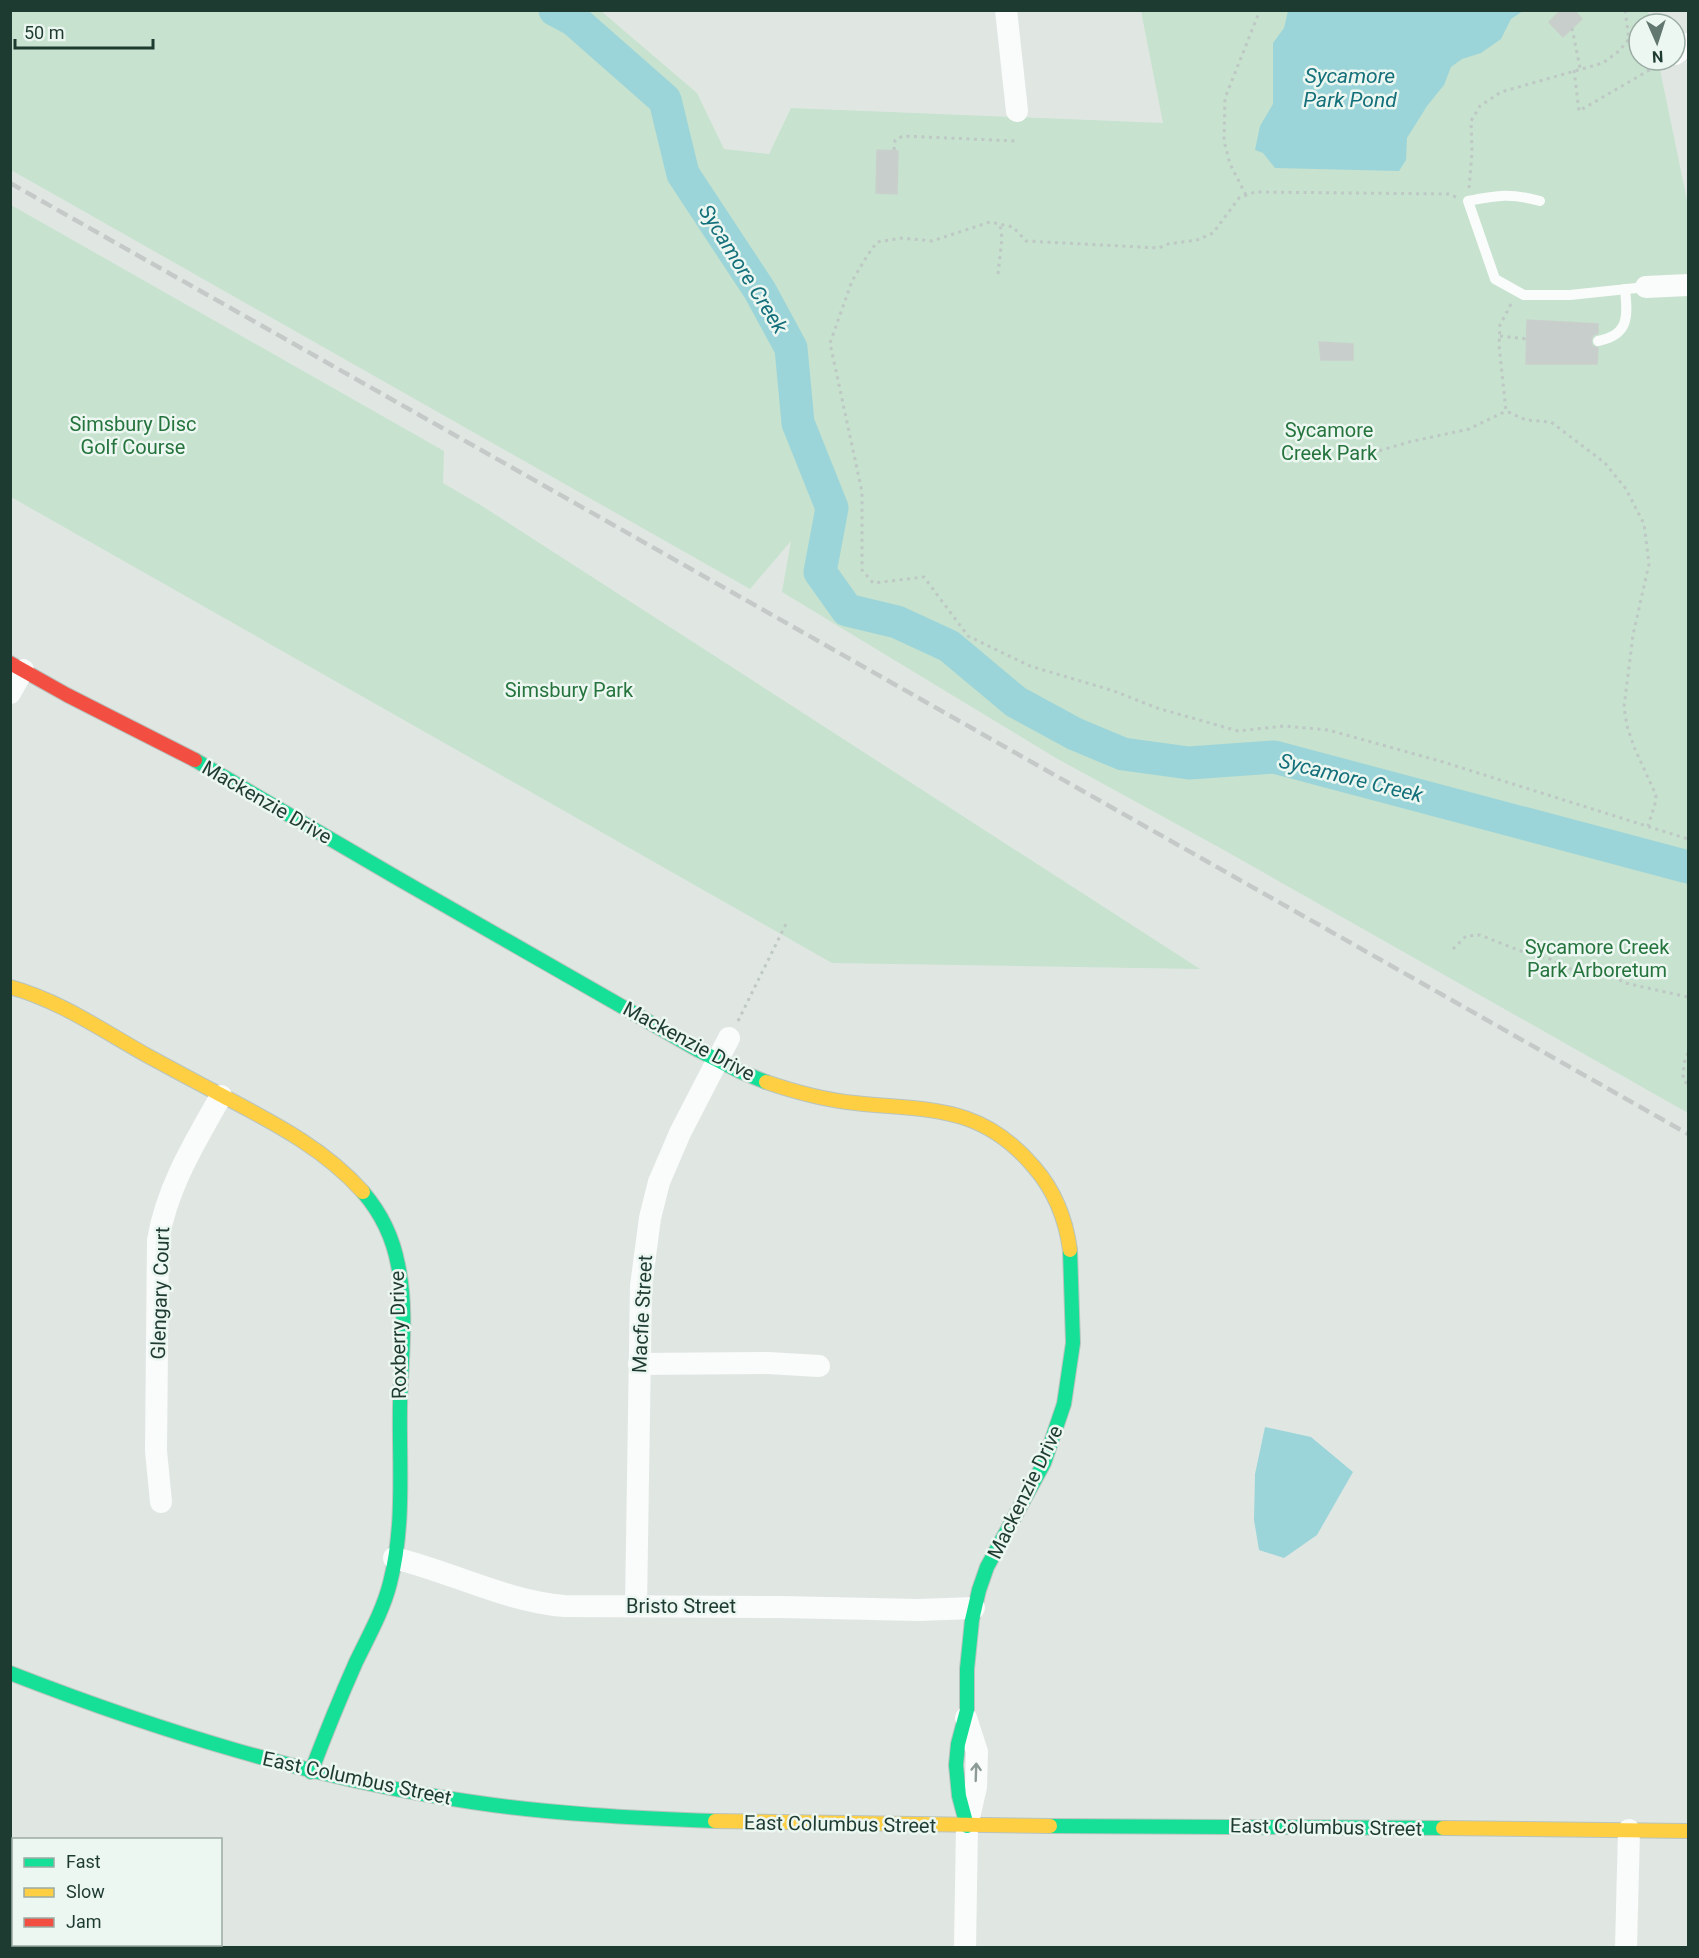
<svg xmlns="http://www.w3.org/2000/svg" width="1699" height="1958" font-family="Roboto,sans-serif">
<rect width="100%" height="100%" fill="#e0e7e3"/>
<!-- green -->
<g fill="#c7e2ce">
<polygon points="11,11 601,11 697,93 724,149 769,154 791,108 1163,123 1141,11 1648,11 1651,24 1639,24 1639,60 1658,60 1688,205 1688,1113 1222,849 1056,758 782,592 791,541 750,589 11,170"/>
<polygon points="11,205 444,451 443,483 482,506 1200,969 832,963 11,497"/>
</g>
<!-- water -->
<g fill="#9cd5d9">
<polygon points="1288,11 1288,10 1523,11 1511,19 1501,39 1481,53 1462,59 1451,67 1444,85 1427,106 1407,138 1406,160 1399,171 1275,168 1263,153 1255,150 1260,126 1273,104 1273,43 1284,28"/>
<polygon points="1265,1427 1311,1437 1353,1472 1317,1535 1284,1558 1259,1550 1254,1520 1255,1474"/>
</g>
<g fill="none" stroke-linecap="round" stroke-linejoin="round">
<!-- river -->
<polyline stroke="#9cd5d9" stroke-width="33" points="555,10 574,20 665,100 683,174 760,291 791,348 798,423 832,508 820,572 847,610 897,622 949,646 1016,702 1075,734 1123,754 1189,763 1274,757 1688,867"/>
</g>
<!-- building -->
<g fill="#c7cecb" stroke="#c9d0cc" stroke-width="1.5">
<polygon points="1561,10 1574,10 1582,19 1563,37 1549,22"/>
<polygon points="877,150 898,151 897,194 876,193"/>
<polygon points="1527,320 1598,324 1598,333 1593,335 1591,340 1592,346 1598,348 1597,364 1526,364"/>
<polygon points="1319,342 1353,344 1353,360 1321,360"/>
</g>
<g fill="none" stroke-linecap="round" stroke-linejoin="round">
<!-- fast casing -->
<g stroke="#b9c4bf" stroke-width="16">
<g id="fast">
<polyline points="195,760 399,879 698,1050 739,1071 766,1082"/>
<path d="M10,1673c149,58 303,106 462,129 80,12 162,16 243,19"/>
<path d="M311,1772c14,-37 29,-74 45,-110 12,-25 27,-51 34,-79 15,-58 9,-118 10,-177 1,-47 8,-95 -2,-141 -5,-27 -17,-52 -35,-73"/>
<polyline points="967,1826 959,1796 956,1765 958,1744 967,1710 967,1669 972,1620 979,1590 987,1567 1044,1463 1064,1404 1073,1343 1070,1250"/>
<polyline points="1050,1826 1443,1828"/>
</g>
</g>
<!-- slow casing -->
<g stroke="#b9c4bf" stroke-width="16">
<g id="slow">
<path d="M10,987c51,14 93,44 138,69 24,13 48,26 73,39 51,27 103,53 142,97"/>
<path d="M766,1082c29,10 59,18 89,21 74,8 126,1 179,64 20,23 32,53 36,83"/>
<polyline points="715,1821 1050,1826"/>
<polyline points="1443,1828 1688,1831"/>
</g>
</g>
<!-- jam casing -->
<g stroke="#b9c4bf" stroke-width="16">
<polyline id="jam" points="10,663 67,695 195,760"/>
</g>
<!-- path -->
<g stroke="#bec8c5" stroke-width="3" stroke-dasharray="3 4.5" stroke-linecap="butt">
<polyline points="1572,28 1580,68"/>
<polyline points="1574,70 1579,111 1658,65"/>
<polyline points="894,150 895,140 903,136 1016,141"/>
<polyline points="1469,188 1472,152 1471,121 1480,106 1501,92 1603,63 1619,51 1629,39 1625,10"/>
<polyline points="1246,195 1230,164 1224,141 1225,98 1260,10"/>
<polyline points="1456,197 1448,194 1255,192 1239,198 1213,233 1197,240 1168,244 1159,248 1026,241 1013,227 990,222 932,241 901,238 877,242 867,256 852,281 830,343 862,492 862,570 873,583 924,577 968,636 1030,666 1114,691 1157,708 1238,731 1284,726 1328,730 1440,761 1688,839"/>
<polyline points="998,274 1002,238 1000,224"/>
<polyline points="1511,304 1500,325 1499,345 1506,411 1526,420 1551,422 1605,463 1626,489 1644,524 1649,564 1633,635 1624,707 1627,726 1634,747 1656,795 1655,804 1648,826"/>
<polyline points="1500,336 1527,339"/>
<polyline points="1365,455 1409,442 1469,429 1506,411"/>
<polyline points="1453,949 1466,936 1480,935 1526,953 1550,959 1575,971 1611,975 1625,983 1688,997"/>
<polyline points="738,1021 786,924"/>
<polyline points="1688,1053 1684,1063 1683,1079 1688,1085"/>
</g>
<!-- lane -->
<g stroke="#fafbfb" stroke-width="10">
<path d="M1540,201c-29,-8 -42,-6 -72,0l27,78 29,16h46l76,-8"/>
<path d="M1598,341c31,-6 30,-24 27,-52"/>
</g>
<!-- street -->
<g stroke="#fafbfb" stroke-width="22">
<polyline points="1006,10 1017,111"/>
<polyline points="1675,54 1688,44"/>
<polyline points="1646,287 1688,285"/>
<polyline points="10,693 23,670"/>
<polyline points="639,1364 768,1363 819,1366"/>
<path d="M161,1502l-5,-51 2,-211c9,-53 37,-98 63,-144"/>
<path d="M394,1558c58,14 111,43 170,48l217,1 137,3 56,-2"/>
<polyline points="636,1606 641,1286 650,1218 659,1182 680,1133 729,1038"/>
<polyline points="965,1948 967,1826 976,1787 977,1752 966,1718"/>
<polyline points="1626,1948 1629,1830"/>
</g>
<!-- fast -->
<use href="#fast" stroke="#16e098" stroke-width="14"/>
<!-- slow -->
<use href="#slow" stroke="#ffcf43" stroke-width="14"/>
<!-- jam -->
<use href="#jam" stroke="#f24e42" stroke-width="14"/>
<!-- rail -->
<polyline stroke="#c5cac8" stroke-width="4.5" stroke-dasharray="12 6" stroke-linecap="butt" points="10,183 1688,1134"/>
</g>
<!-- one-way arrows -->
<defs><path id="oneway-shaft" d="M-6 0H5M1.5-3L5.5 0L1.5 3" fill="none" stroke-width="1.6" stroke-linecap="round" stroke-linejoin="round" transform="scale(1.5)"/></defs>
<use stroke="#8c9b96" href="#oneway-shaft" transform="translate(976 1772) rotate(-88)"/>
<g text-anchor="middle" stroke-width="5" stroke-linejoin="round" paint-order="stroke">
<!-- park labels -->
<g font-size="20" fill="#25743e" stroke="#edf7f1">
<text x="133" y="431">Simsbury Disc<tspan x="133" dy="23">Golf Course</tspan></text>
<text x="1329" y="437">Sycamore<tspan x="1329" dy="23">Creek Park</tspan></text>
<text x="569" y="697">Simsbury Park</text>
<text x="1597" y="954">Sycamore Creek<tspan x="1597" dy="23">Park Arboretum</tspan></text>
</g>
<!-- street labels -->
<g font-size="20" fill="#1e3b31" stroke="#edf7f1">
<text transform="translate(267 802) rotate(30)" y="7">Mackenzie Drive</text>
<text transform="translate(689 1041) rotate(28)" y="7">Mackenzie Drive</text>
<text transform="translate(160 1293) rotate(-88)" y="7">Glengary Court</text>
<text transform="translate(642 1314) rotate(-87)" y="7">Macfie Street</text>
<text transform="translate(398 1335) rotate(-91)" y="7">Roxberry Drive</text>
<text transform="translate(1025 1492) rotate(-64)" y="7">Mackenzie Drive</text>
<text x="681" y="1613">Bristo Street</text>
<text transform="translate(357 1778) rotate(12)" y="7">East Columbus Street</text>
<text transform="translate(840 1824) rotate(1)" y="7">East Columbus Street</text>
<text transform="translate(1326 1827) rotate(1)" y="7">East Columbus Street</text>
</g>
<!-- water labels -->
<g font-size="21" font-style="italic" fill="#14707b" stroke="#edf7f1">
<text x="1350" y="83">Sycamore<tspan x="1350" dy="24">Park Pond</tspan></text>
<text transform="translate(743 269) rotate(58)" y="7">Sycamore Creek</text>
<text transform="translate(1351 778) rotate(14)" y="7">Sycamore Creek</text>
</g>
</g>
<!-- border -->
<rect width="1699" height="1958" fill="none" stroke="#1e3b31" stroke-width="24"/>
<!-- legend -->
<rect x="12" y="1838" width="210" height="108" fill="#edf7f1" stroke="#9aaca4" stroke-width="1.5"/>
<rect x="24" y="1858" width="30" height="9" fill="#16e098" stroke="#9aaca4" stroke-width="1.5"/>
<text x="66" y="1868" font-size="18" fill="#1e3b31">Fast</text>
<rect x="24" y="1888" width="30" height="9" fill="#ffcf43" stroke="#9aaca4" stroke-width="1.5"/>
<text x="66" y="1898" font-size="18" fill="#1e3b31">Slow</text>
<rect x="24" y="1918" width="30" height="9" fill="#f24e42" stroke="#9aaca4" stroke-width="1.5"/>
<text x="66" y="1928" font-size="18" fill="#1e3b31">Jam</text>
<!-- north arrow -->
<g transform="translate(1657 42) rotate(177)"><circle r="28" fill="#edf7f1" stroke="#9aaca4" stroke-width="1.5"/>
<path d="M0-4.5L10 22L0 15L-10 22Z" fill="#62776f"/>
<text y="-9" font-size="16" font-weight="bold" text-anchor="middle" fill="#1e3b31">N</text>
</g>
<!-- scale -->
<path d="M15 39v9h138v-9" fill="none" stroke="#1e3b31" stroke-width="3"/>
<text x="24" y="39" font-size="18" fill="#1e3b31" stroke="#edf7f1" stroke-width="4.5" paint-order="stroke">50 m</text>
</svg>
